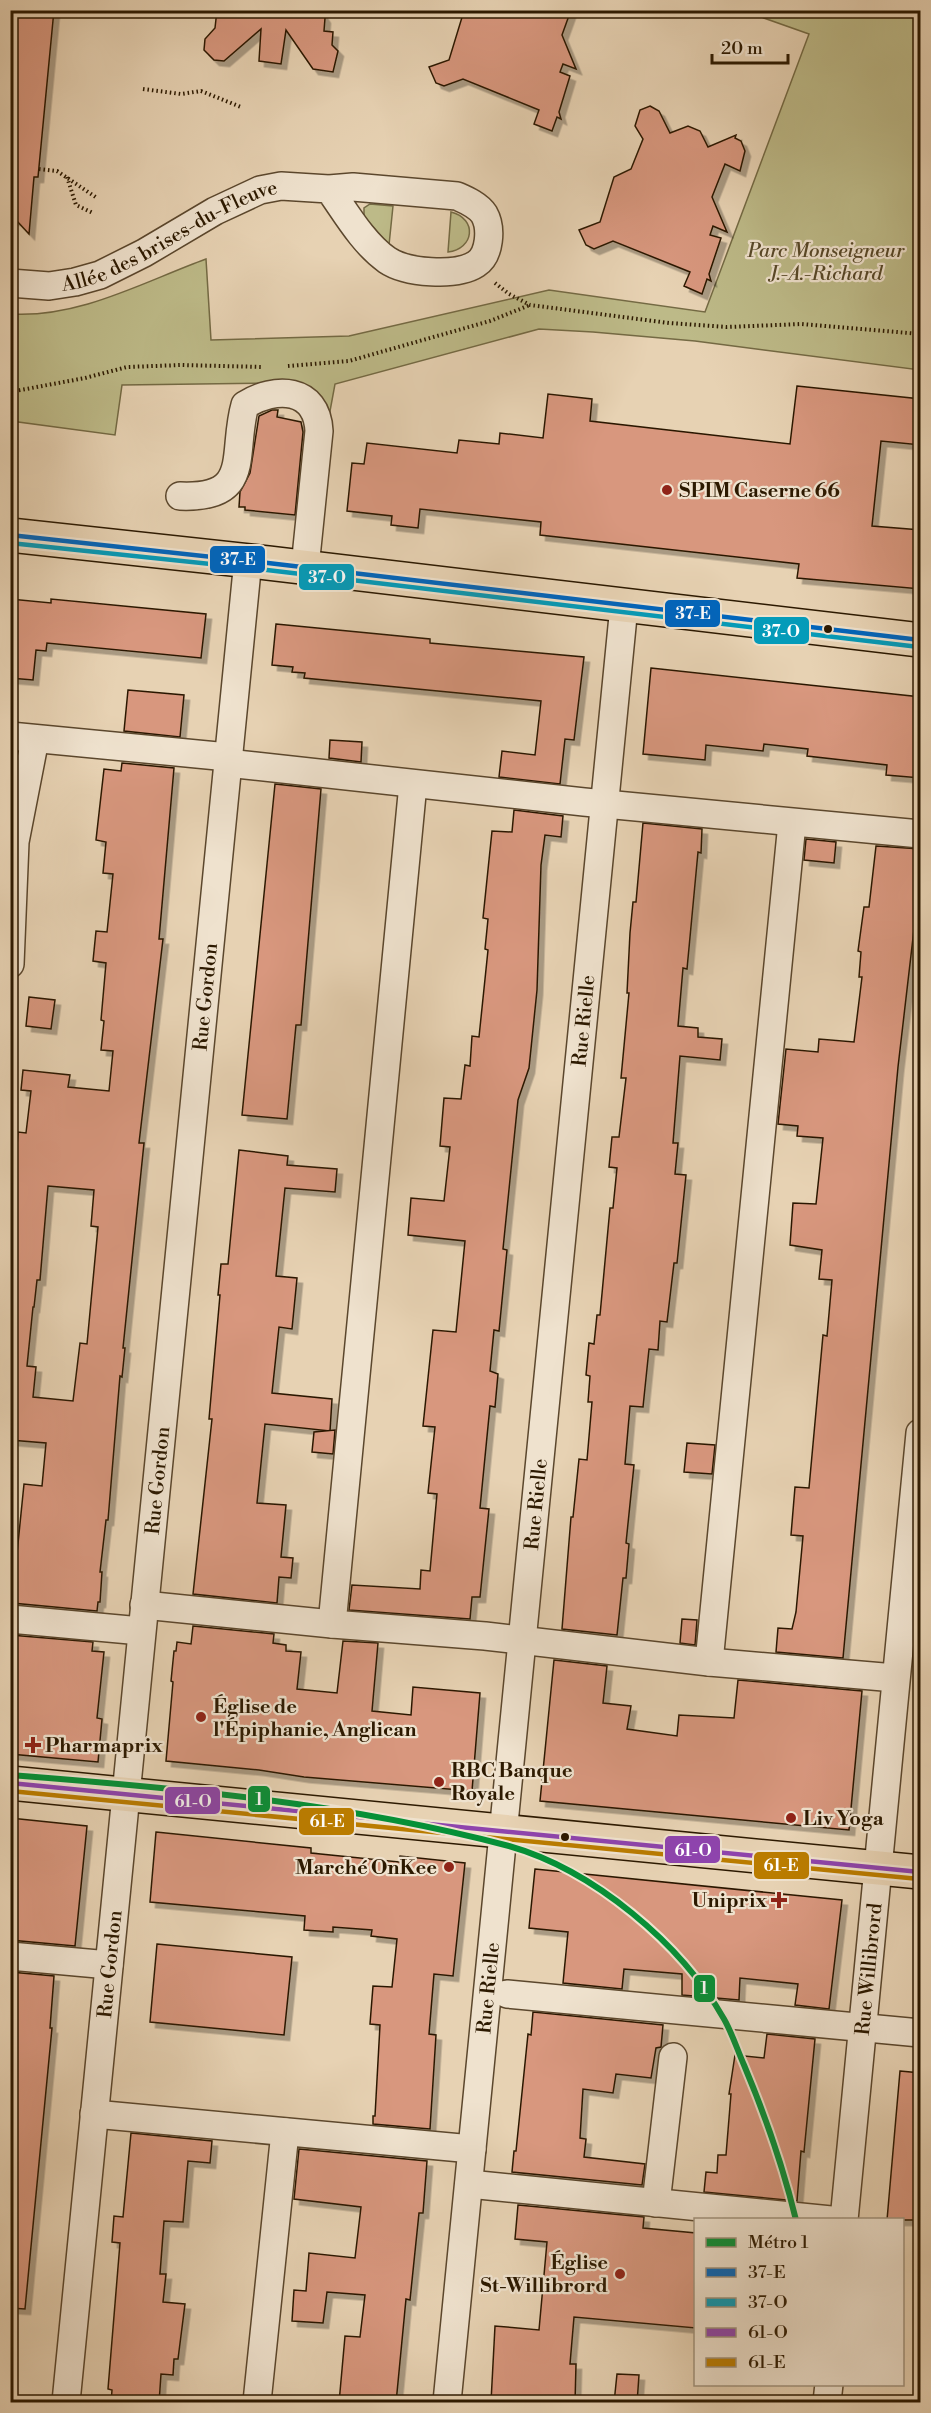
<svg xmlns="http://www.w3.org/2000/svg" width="931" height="2413" font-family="'Libre Bodoni',serif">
<defs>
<filter id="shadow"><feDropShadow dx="5.5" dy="5.5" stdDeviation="0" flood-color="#0004"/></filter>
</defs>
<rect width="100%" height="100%" fill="#e7d2b3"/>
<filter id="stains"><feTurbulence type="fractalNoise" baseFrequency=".00333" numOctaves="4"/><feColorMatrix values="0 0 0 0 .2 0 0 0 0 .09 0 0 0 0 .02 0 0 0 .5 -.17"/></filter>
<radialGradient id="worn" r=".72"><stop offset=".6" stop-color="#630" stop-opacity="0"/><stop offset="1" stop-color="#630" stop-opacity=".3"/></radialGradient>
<!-- green -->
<g fill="#bdba88" stroke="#746a44" stroke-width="1.5">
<path d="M744,11h176v359l-225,-29 -102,-9 -54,-3 -204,55 -7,38 -55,-39 -151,2 -7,50 -104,-14v-107c69,4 132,-32 195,-55l5,81 138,-4 200,-46 156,22 104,-278z"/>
<polygon points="370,204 393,206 389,245 364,217 364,208"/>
<path d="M451,212c27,7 23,37 -3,40z"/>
</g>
<!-- building -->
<g fill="#d8977e" stroke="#2c1900" stroke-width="1.5" fill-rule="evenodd" filter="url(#shadow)">
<polygon points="10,10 54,10 38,177 34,177 29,234 16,220 10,219"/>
<polygon points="217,10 320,10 325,18 324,31 333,32 332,45 338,51 333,72 313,69 286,30 281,64 259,61 261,29 224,61 214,60 204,50 205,39 215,28"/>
<polygon points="472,10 571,10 562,35 576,69 563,64 560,72 570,76 559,112 561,119 557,117 552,131 534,124 539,110 463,79 444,86 436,83 429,67 449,60 463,14"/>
<polygon points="650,106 659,111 670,133 688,126 700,131 708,147 736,135 735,138 741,141 745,151 740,171 725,164 712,197 727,232 713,226 710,235 721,238 709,274 711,281 707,279 702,294 684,286 690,272 613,241 594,249 586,245 579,230 600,222 614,177 631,169 643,139 635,126 640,110"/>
<polygon points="797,386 921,399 921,445 881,441 872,526 921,530 921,589 797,578 799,564 540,535 541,522 420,509 418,528 391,525 392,516 347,511 352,463 364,464 367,443 457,453 459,440 499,444 500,433 543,438 548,394 592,399 590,421 790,444"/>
<polygon points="272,410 278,410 277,417 301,422 303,432 295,515 245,510 245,507 239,507 240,492 250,473 259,416"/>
<polygon points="10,599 51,603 51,599 206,614 201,658 47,643 46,651 36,650 33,680 10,678"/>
<polygon points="276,624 430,639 430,643 584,657 574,740 565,739 560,784 499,777 502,751 535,755 541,701 304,678 305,673 292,672 293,667 272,665"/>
<polygon points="651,668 921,697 921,778 886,775 887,765 807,756 808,749 764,744 763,751 706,745 705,760 643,754"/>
<polygon points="128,690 184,695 180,737 124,731"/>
<polygon points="330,740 362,742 361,762 329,758"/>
<path d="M122,763l52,5 -15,171h4l-24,204h5l-21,205h2l-3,29 -2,-1 -12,144h-2l-6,52h2l-2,30h-2l-1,9 -85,-8 12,-119 18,2 4,-43 -36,-3v-197l7,-60h-7v-24l6,1 2,-28 8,1 5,-42 -10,-1 2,-20 47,5 -2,12 41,4 4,-40 -12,-1 3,-29 -3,-1 5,-57 -13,-2 3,-30 11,1 6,-58 -10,-1 3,-31 -10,-2 8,-71 17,2zM48,1186l46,4 -3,36 7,1 -11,117 -7,-1 -7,58 -40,-4 3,-30 -9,-1 6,-59h1l3,-27h3z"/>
<polygon points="275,784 321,789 301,1025 296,1025 287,1119 242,1115"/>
<polygon points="514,810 563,816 561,837 545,835 541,865 537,990 529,1068 518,1100 503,1249 507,1250 499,1331 494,1330 490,1371 498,1374 495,1407 490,1406 480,1508 489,1509 480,1597 472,1597 470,1619 349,1610 352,1585 420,1589 421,1570 430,1571 437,1494 428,1493 435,1427 423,1426 433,1330 456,1332 465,1241 408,1235 411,1198 444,1201 450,1147 440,1146 444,1098 461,1099 465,1065 470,1066 472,1036 479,1037 488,950 485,949 488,919 483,918 492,831 512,832"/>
<polygon points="643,823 702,829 701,853 698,852 687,969 683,968 678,1026 698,1028 698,1037 722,1039 720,1060 680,1056 673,1143 678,1143 675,1174 686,1175 677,1263 674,1263 667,1322 660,1321 658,1350 649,1349 643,1407 630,1406 625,1464 634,1465 626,1543 629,1544 626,1578 623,1578 617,1635 562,1629 571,1517 573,1517 579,1459 587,1460 592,1402 588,1402 590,1376 586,1375 589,1343 594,1344 597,1315 600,1315 610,1208 613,1208 617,1168 609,1167 612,1137 619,1137 626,1078 621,1078 629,993 627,993 630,933 633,902 636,902"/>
<polygon points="806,839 836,842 834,863 804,860"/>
<polygon points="876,846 921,849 921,869 898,1067 843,1658 776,1652 778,1628 792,1629 796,1612 803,1536 791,1535 795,1487 809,1488 823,1335 827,1336 832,1280 819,1279 822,1250 790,1245 793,1203 816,1204 823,1138 797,1136 798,1126 778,1124 786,1049 818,1052 819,1039 854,1042 862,977 859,977 861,952 858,951 864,907 869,907"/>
<polygon points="29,997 55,1000 51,1029 26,1026"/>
<polygon points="239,1150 288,1156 287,1165 337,1169 335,1192 285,1188 276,1276 297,1278 292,1329 279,1327 272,1393 332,1399 330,1431 265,1424 257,1503 286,1505 281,1557 293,1558 291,1578 279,1577 277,1603 193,1594 212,1419 209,1419 220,1295 218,1295 221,1264 228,1264"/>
<polygon points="335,1430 333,1454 312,1452 314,1432"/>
<polygon points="687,1443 715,1445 712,1474 684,1472"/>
<polygon points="682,1619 697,1620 695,1645 680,1643"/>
<polygon points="193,1626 274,1634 273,1643 286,1645 286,1651 301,1652 297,1689 337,1693 343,1641 378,1643 372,1711 411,1715 413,1687 480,1693 472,1791 304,1777 259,1770 166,1761 173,1682 171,1681 174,1651 176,1651 177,1642 191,1644"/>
<polygon points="10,1635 93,1642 92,1651 104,1652 97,1718 102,1719 98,1762 10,1754"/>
<polygon points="554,1660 607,1666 603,1703 631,1706 627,1729 677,1736 679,1715 734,1718 738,1680 862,1691 849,1830 540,1801"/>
<polygon points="10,1818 87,1826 75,1946 10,1940"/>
<polygon points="156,1832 311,1848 311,1853 399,1862 400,1856 465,1863 453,1976 434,1974 429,2034 436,2035 430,2129 373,2124 373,2116 375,2116 380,2025 370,2024 373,1986 392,1987 397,1939 371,1936 372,1930 333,1927 333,1932 304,1930 305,1916 150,1902"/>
<polygon points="535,1869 842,1900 829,2009 795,2005 798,1984 740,1978 739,2000 682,1995 682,1974 624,1969 622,1989 563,1983 568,1932 529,1928"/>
<polygon points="157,1944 292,1957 284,2035 150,2022"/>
<polygon points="10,1972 54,1976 50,2028 52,2028 25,2309 10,2308"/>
<polygon points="533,2012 663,2025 661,2047 656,2048 651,2078 616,2074 613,2093 583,2089 580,2138 586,2139 584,2157 645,2164 642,2185 512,2172 514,2151 516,2151 528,2034 531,2035"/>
<polygon points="767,2034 815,2039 804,2152 801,2151 797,2201 704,2192 706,2172 717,2173 718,2155 726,2155 731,2094 729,2094 735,2055 764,2058"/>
<polygon points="900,2071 921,2073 921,2220 887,2220"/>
<polygon points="131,2133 212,2141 210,2163 188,2161 183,2222 164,2221 160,2274 166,2274 163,2302 185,2304 178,2359 174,2359 173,2375 161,2374 159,2403 111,2403 112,2390 108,2389 120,2243 112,2242 114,2216 123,2217"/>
<polygon points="299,2149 427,2161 423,2213 419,2213 410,2300 406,2299 396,2403 339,2403 345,2336 360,2337 365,2295 327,2292 323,2323 292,2321 294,2290 306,2291 309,2253 355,2258 361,2207 294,2199"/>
<polygon points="518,2205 644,2217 643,2228 696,2233 696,2328 574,2317 570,2364 576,2364 575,2403 491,2402 495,2326 539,2330 547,2242 515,2239"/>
<polygon points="617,2374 639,2375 637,2403 614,2403"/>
</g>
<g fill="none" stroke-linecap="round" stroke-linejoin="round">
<!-- minor casing -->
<g stroke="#5b472d" stroke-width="30">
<g id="minor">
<path id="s1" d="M10,283l39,3 26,-4 25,-7 44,-22 71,-42 45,-21 21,-4 48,3 24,-2 104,9c9,4 21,9 27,18 8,14 6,41 -8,50 -20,13 -70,9 -89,-4 -24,-17 -41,-47 -58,-71"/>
<path d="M180,496c74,3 51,-42 65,-91 30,-19 72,-18 74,26l-14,136"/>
<polyline points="10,736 228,757"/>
<polyline points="227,763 584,802 920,834"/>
<polyline points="10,964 15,842 35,739"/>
<polyline points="144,1605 332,1624 485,1636 709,1662 895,1678"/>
<polyline points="10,1619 141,1631"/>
<polyline points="332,1624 413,784"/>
<polyline points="709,1662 792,823"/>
<polyline points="10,1956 109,1965"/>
<polyline points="507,1994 920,2033"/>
<polyline points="94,2114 472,2149"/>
<polyline points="469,2184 831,2220"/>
<polyline points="656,2203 673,2057"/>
<path id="s2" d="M844,2220l76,-787"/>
<path id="s3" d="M66,2402l182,-1842"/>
<polyline points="257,2402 285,2132"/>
<path id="s4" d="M447,2402l177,-1796"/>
<polyline points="827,2402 829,2384"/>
</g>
</g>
<!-- major casing -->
<g stroke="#2c1900" stroke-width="36">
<g id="major">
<polyline points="10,535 268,563 920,640"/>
<polyline points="10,1783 920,1872"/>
</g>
</g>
<!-- path -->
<g stroke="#2c1900" stroke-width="4" stroke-dasharray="1.5 3" stroke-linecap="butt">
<polyline points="143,89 181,94 201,91 241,107"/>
<polyline points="39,169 57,171 97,198"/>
<polyline points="67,177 76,205 93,213"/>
<polyline points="495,283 509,294 530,305 669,323 727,327 802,324 920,334"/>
<polyline points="288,366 349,361 490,321 530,305"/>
<polyline points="10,392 85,378 127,367 181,365 263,367"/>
</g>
<!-- minor -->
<use href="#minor" stroke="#efe2ce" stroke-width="27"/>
<!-- major -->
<use href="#major" stroke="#e7d2b3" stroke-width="33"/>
<!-- bus-1 casing -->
<g stroke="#efe2ce" stroke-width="9">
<polyline id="bus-1" points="10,535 268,563 920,640"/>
</g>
<!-- bus-2 casing -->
<g stroke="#efe2ce" stroke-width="9">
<polyline id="bus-2" points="10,543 267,570 919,647"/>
</g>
<!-- bus-3 casing -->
<g stroke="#efe2ce" stroke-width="9">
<polyline id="bus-3" points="10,1783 920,1872"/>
</g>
<!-- bus-4 casing -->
<g stroke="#efe2ce" stroke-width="9">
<polyline id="bus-4" points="10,1791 919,1879"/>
</g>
<!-- bus-1 -->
<use href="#bus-1" stroke="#0065bd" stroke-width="4.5"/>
<!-- bus-2 -->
<use href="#bus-2" stroke="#049bb9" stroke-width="4.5"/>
<!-- bus-3 -->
<use href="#bus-3" stroke="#8e44ad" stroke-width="4.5"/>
<!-- bus-4 -->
<use href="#bus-4" stroke="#ba7c00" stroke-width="4.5"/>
<!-- metro-1 casing -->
<g stroke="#efe2ce" stroke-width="10">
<path id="metro-1" d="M10,1775c169,13 336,28 499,71 84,24 172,97 215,173 8,14 13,30 20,46 21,50 39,101 52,155"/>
</g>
<!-- metro-1 -->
<use href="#metro-1" stroke="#069037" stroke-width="6"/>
</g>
<!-- markers -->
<g fill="#8f2418" stroke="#efe2ce" stroke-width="2">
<circle cx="667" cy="490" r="6"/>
<circle cx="201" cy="1717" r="6"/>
<path d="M30 1736h6v6h6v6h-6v6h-6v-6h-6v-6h6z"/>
<circle cx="439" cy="1782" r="6"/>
<circle cx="791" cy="1818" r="6"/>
<circle cx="449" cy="1867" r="6"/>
<path d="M776 1891h6v6h6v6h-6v6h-6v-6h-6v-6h6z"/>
<circle cx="620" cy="2274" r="6"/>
</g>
<g fill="#2c1900" stroke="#efe2ce" stroke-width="2">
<circle cx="828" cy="629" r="5"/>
<circle cx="565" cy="1837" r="5"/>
</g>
<g text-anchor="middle" stroke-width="4.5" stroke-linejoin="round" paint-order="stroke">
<!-- street labels -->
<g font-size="20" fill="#2c1900" stroke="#efe2ce">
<text dy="7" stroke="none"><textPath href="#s1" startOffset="171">Allée des brises-du-Fleuve</textPath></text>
<text dy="7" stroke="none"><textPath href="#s3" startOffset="1412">Rue Gordon</textPath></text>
<text dy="7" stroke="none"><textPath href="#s4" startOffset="1388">Rue Rielle</textPath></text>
<text dy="7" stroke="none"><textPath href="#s3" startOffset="926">Rue Gordon</textPath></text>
<text dy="7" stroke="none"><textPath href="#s4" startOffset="902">Rue Rielle</textPath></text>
<text dy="7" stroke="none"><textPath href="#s3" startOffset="440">Rue Gordon</textPath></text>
<text dy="7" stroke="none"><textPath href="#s2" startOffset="252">Rue Willibrord</textPath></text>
<text dy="7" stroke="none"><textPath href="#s4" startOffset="416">Rue Rielle</textPath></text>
</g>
<!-- park labels -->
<g font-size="20" font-style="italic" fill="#584929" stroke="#efe2ce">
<text x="826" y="257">Parc Monseigneur<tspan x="826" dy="23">J.-A.-Richard</tspan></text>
</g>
<!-- poi labels -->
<g font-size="20" font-weight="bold" fill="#2c1900" stroke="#efe2ce" text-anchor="start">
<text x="679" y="497">SPIM Caserne 66</text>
<text x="213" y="1713">Église de<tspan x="213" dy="23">l'Épiphanie, Anglican</tspan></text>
<text x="45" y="1752">Pharmaprix</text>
<text x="451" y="1777">RBC Banque<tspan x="451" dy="23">Royale</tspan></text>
<text x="803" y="1825">Liv Yoga</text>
<text x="437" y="1874" text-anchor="end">Marché OnKee</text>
<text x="767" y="1907" text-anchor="end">Uniprix</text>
<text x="608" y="2269" text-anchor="end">Église<tspan x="608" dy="23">St-Willibrord</tspan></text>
</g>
</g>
<g stroke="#efe2ce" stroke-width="2">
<rect x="209" y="545" width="57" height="29" rx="6" fill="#0065bd"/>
<rect x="298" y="563" width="57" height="28" rx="6" fill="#049bb9"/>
<rect x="664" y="599" width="57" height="29" rx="6" fill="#0065bd"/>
<rect x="753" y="616" width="57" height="29" rx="6" fill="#049bb9"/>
<rect x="247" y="1785" width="24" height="28" rx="6" fill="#069037"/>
<rect x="164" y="1786" width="57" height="29" rx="6" fill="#8e44ad"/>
<rect x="298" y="1807" width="57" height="29" rx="6" fill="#ba7c00"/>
<rect x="664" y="1835" width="57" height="29" rx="6" fill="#8e44ad"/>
<rect x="753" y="1851" width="57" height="29" rx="6" fill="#ba7c00"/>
<rect x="693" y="1974" width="23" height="29" rx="6" fill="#069037"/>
</g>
<g font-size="16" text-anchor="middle" font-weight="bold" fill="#fff">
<text x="238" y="565">37-E</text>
<text x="327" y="583">37-O</text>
<text x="693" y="619">37-E</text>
<text x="781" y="637">37-O</text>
<text x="259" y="1805">1</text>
<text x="193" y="1807">61-O</text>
<text x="327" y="1827">61-E</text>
<text x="693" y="1856">61-O</text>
<text x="781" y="1871">61-E</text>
<text x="704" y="1994">1</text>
</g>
<!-- margin -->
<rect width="931" height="2413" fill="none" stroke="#e7d2b3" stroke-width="36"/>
<rect x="12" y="12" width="907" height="2389" fill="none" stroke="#2c1900" stroke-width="3"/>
<rect x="18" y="18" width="895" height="2377" fill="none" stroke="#2c1900" stroke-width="1.5"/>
<!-- legend -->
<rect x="694" y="2218" width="210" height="168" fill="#efe2ce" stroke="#a1927c" stroke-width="1.5"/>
<rect x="706" y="2238" width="30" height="9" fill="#069037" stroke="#a1927c" stroke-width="1.5"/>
<text x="748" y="2248" font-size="18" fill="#2c1900">Métro 1</text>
<rect x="706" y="2268" width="30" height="9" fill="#0065bd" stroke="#a1927c" stroke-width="1.5"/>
<text x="748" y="2278" font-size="18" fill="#2c1900">37-E</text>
<rect x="706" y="2298" width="30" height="9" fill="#049bb9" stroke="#a1927c" stroke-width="1.5"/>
<text x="748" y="2308" font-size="18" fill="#2c1900">37-O</text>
<rect x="706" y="2328" width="30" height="9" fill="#8e44ad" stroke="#a1927c" stroke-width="1.5"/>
<text x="748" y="2338" font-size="18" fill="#2c1900">61-O</text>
<rect x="706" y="2358" width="30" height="9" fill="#ba7c00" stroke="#a1927c" stroke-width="1.5"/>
<text x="748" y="2368" font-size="18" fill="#2c1900">61-E</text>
<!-- scale -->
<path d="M712 54v9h76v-9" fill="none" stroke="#2c1900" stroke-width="3"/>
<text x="721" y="54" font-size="18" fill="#2c1900" stroke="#efe2ce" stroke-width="4.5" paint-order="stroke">20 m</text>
<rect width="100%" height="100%" filter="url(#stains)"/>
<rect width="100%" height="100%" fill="url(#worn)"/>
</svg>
